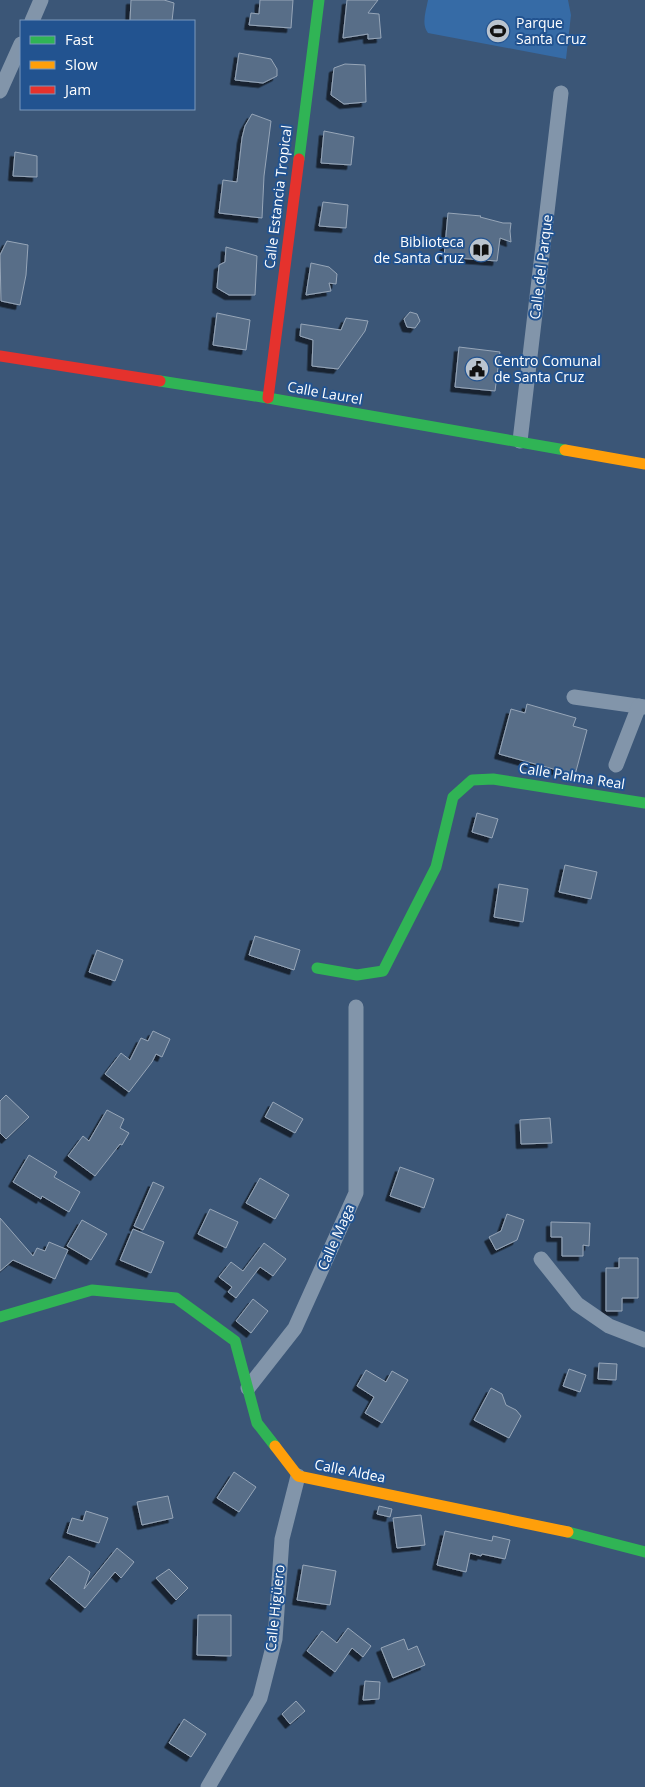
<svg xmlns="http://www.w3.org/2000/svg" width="645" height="1787" font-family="'Open Sans',sans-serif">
<defs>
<filter id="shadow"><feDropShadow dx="-4.5" dy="4.5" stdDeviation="0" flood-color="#0009"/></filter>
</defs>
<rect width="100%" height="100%" fill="#3b5677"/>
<!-- green -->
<path fill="#366ba6" d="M428,0h140l3,15 -5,44 -138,-26c-7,-9 -2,-22 0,-33z"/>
<!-- building -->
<g fill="#586e88" stroke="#97a6b8" filter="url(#shadow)">
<polygon points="131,0 164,0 174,3 172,21 130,21"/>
<polygon points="260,0 293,0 291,28 249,25 251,13 259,14"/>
<polygon points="347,0 378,0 368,13 379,14 381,38 368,39 368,34 343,38"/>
<polygon points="239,53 271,59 277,69 277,76 263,83 235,80"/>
<polygon points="345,64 365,65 366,102 344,104 331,95 334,68"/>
<polygon points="252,114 271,121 264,176 262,218 219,213 223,180 237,182 242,138 245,126"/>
<polygon points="324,131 354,137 351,165 321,163"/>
<polygon points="15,152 37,156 37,177 13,176"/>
<polygon points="323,202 348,205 346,228 319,226"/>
<polygon points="448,213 481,216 480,217 503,223 511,223 510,231 511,242 500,238 497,261 444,257"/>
<polygon points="7,241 28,245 26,275 20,305 1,301 0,255"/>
<polygon points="226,247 257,256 255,295 229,295 217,288 219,265 225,262"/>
<polygon points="311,263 329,267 337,274 336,284 329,283 331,291 306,295"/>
<polygon points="410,312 417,314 420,321 415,328 407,327 404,319"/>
<polygon points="217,313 250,320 246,350 213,345"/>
<polygon points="346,318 368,321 365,331 338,369 312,366 313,340 300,336 301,324 341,330"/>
<polygon points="459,347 500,352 495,391 455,387"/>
<polygon points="527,704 576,718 573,726 587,730 575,775 499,754 511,709 525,713"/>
<polygon points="477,813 498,819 492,838 472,832"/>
<polygon points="565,865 597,872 591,899 559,892"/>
<polygon points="499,884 528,889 523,922 494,917"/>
<polygon points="255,936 300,950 294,970 249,955"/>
<polygon points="97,950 123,960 115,981 89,972"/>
<polygon points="153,1031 170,1039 162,1057 156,1054 152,1062 129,1092 105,1074 121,1053 130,1060 141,1038 148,1041"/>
<polygon points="6,1095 29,1117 6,1139 0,1133 0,1101"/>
<polygon points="273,1102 303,1119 295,1133 265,1117"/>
<polygon points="107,1110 124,1119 120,1128 129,1133 122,1145 120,1144 95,1176 68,1156 83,1136 89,1141"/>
<polygon points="550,1118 552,1143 521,1144 520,1120"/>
<polygon points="29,1155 57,1172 54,1177 80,1192 69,1212 42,1196 41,1199 13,1182"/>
<polygon points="400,1167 434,1179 424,1208 390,1196"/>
<polygon points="260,1178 289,1195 275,1219 246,1203"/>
<polygon points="153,1182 164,1187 143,1230 134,1226"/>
<polygon points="210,1209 238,1222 226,1248 198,1234"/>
<polygon points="507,1214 524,1220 517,1240 496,1250 489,1237 501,1231"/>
<polygon points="0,1218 33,1256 37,1248 45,1251 49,1242 68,1250 55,1279 13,1260 0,1271"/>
<polygon points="82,1220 107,1234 91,1260 67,1246"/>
<polygon points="551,1222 590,1223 589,1246 583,1245 583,1256 562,1256 562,1237 551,1237"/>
<polygon points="133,1229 164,1242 151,1273 120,1260"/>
<polygon points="264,1243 286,1259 273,1276 260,1267 236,1298 228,1292 232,1287 219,1277 231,1262 243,1271"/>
<polygon points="619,1258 638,1258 638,1298 622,1298 622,1311 606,1311 606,1268 619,1268"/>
<polygon points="253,1299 268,1311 251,1333 236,1321"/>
<polygon points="599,1363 617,1364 616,1380 598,1379"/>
<polygon points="569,1369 586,1375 580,1392 563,1386"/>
<polygon points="366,1370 386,1382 392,1371 408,1380 382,1423 365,1413 374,1397 357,1386"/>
<polygon points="491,1388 502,1394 506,1405 516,1410 521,1416 509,1438 474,1420"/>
<polygon points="234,1472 256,1487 239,1512 217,1498"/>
<polygon points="168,1496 173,1518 142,1525 137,1502"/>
<polygon points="379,1506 392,1509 390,1517 377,1514"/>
<polygon points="86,1511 108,1518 99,1543 67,1533 72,1518 83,1521"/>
<polygon points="421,1515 425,1545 397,1548 393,1518"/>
<polygon points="445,1531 492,1541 493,1536 510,1540 505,1559 482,1554 481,1556 470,1553 466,1572 437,1565"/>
<polygon points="117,1548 134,1562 121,1578 115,1572 85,1608 50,1579 69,1556 90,1572 84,1589"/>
<polygon points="303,1565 336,1571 330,1605 297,1600"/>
<polygon points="169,1569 188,1588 176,1600 156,1578"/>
<polygon points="198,1615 231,1615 231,1656 197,1655"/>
<polygon points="348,1628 371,1646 363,1657 352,1648 335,1672 307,1651 322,1631 337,1643"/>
<polygon points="404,1639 408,1650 417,1646 425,1665 393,1678 381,1648"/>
<polygon points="365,1681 380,1682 379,1699 363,1700"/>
<polygon points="296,1701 305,1711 290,1724 282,1714"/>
<polygon points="184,1719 206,1734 191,1757 169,1743"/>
</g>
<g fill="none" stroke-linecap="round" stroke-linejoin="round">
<!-- street -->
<g stroke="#8295aa" stroke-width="15">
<polyline points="32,21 41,0"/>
<polyline points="0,91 21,44"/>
<polyline points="520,441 561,93"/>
<polyline points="574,697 645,707"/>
<polyline points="616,765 639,706"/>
<polyline points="541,1259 577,1304 609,1326 645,1340"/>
<polyline points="248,1388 295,1328 356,1193 356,1007 356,1009"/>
<polyline points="208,1787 260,1698 275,1639 282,1539 298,1476"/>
</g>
<!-- fast -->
<g stroke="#30b455" stroke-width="11">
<polyline points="299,159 319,0"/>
<polyline points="160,381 268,398 565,450"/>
<polyline points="317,968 357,975 383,971 436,867 453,797 472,780 493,779 645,803"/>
<polyline points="0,1317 92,1290 176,1298 235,1341 257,1423 275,1446"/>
<polyline points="568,1532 645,1552"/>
</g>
<!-- slow -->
<g stroke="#ff9f0a" stroke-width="11">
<polyline points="565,450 645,464"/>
<polyline points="275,1446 298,1476 568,1532"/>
</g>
<!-- jam -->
<g stroke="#e5322d" stroke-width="11">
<polyline points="0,356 160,381"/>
<polyline points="268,398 299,159"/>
</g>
</g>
<!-- icons -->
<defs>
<g id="stadium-disc" transform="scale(1.25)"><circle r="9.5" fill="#bac4cf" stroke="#225390"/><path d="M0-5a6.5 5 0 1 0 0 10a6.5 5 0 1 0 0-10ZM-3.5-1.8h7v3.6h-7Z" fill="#111"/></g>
<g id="library-disc" transform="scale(1.25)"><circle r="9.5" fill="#bac4cf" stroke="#225390"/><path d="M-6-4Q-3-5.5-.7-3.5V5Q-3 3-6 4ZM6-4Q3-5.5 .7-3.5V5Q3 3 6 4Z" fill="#111"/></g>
<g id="civic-disc" transform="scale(1.25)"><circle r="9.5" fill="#bac4cf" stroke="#225390"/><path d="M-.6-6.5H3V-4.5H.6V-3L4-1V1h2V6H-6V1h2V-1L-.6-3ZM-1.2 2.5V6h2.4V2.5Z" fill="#111"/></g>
</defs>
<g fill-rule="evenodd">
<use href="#stadium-disc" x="498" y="31"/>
<use href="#library-disc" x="481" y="250"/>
<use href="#civic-disc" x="477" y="369"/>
</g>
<g text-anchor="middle" stroke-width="4" stroke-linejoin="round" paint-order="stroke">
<!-- poi labels -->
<g font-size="14" fill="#fff" stroke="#225390" text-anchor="start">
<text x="516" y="28">Parque<tspan x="516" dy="16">Santa Cruz</tspan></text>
<text x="464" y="247" text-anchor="end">Biblioteca<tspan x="464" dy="16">de Santa Cruz</tspan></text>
<text x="494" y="366">Centro Comunal<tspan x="494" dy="16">de Santa Cruz</tspan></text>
</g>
<!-- street labels -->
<g font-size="14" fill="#fff" stroke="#225390">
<text transform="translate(278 197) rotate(-83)" y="5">Calle Estancia Tropical</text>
<text transform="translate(541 267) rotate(-83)" y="5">Calle del Parque</text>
<text transform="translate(325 393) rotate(10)" y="5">Calle Laurel</text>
<text transform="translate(572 776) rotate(9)" y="5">Calle Palma Real</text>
<text transform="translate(336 1237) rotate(-66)" y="5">Calle Maga</text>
<text transform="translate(350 1471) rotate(11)" y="5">Calle Aldea</text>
<text transform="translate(275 1608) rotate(-84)" y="5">Calle Higüero</text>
</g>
</g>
<!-- legend -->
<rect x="20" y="20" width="175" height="90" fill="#225390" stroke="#7a98bc"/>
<rect x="30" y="36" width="25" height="8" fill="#30b455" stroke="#7a98bc"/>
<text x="65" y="45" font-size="15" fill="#ffffff">Fast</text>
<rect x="30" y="61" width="25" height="8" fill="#ff9f0a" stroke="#7a98bc"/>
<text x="65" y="70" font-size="15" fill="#ffffff">Slow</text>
<rect x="30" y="86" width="25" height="8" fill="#e5322d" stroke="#7a98bc"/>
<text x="65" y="95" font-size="15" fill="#ffffff">Jam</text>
</svg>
